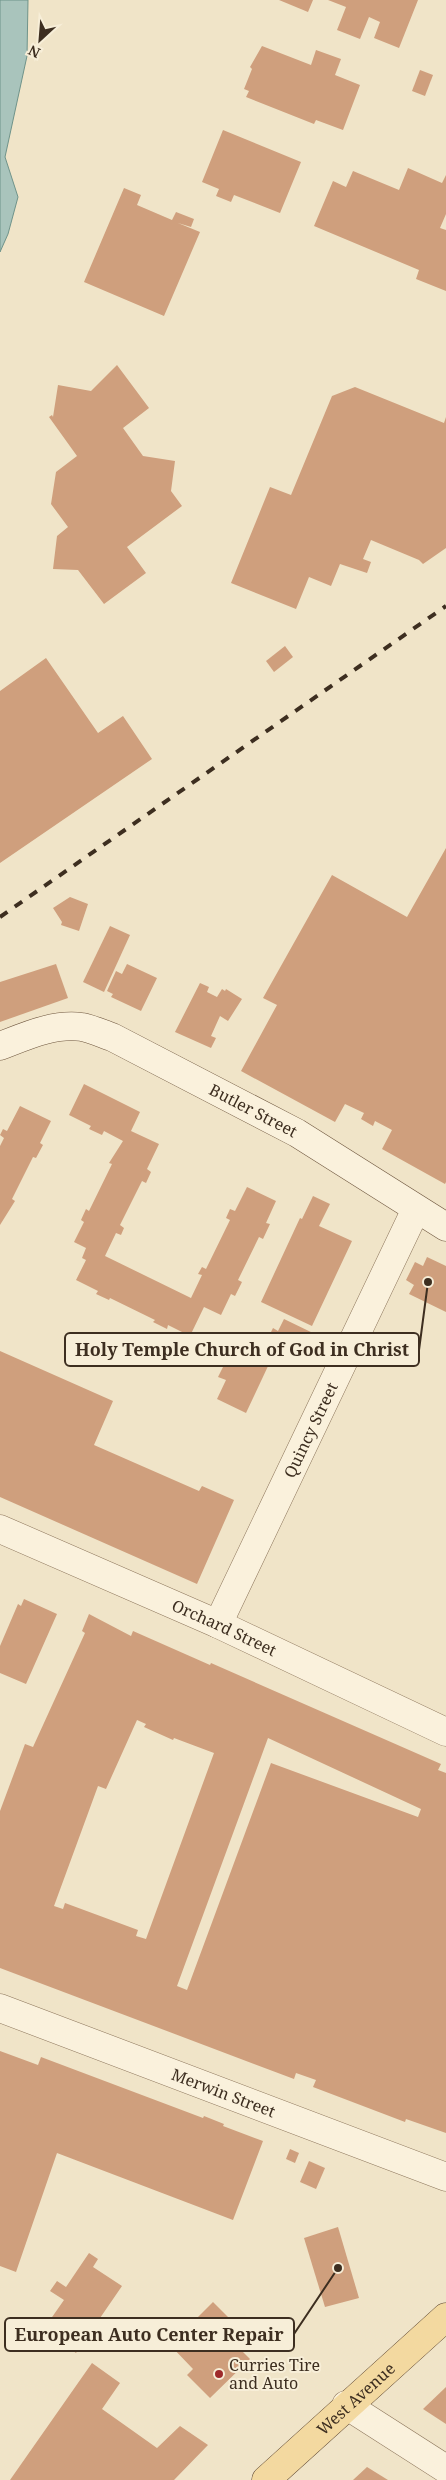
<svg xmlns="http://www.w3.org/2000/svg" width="446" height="2480" font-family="'Noto Serif',serif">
<rect width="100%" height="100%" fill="#f0e4c8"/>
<!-- water -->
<polygon fill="#a9c4bc" stroke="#6f938a" points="0,0 28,0 27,56 5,157 18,197 8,234 0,252"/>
<!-- building -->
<g fill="#cf9f7d" fill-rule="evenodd">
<polygon points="279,0 313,0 308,12"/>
<polygon points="328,0 418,0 399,48 374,38 380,22 369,17 360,39 337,30 346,7"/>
<polygon points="262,46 311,65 316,50 341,59 335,75 360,85 343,130 316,120 314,124 246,97 249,91 244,89 252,69 250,67"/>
<polygon points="420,70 433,75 425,96 412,91"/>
<polygon points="223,130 301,162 280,213 234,195 231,202 216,196 219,189 202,182"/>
<polygon points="408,168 442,183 446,175 446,214 440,228 446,230 446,291 416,279 419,270 314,226 333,181 346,187 353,171 399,190"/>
<polygon points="124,188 141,195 137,205 172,220 176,212 194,219 191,227 178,223 200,232 164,316 84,282"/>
<polygon points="117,365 149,408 123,428 143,456 175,461 171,491 182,506 127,547 146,573 104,604 78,570 53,569 57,536 68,527 51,504 56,472 77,456 49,417 52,415 53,417 58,385 91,391"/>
<polygon points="355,387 444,423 446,417 446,548 423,564 419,560 371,540 363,559 371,562 367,573 340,564 331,586 309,577 296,609 231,583 270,487 291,495 332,396"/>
<polygon points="285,646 293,657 274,672 266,661"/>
<polygon points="46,658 98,733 123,716 152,759 0,863 0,691"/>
<polygon points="446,848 446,1182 445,1184 382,1149 392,1130 375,1121 373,1126 361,1119 364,1113 345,1104 335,1122 241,1071 277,1005 263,998 332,875 407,917"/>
<polygon points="70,897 88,904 79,931 61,925 62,922 53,908"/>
<polygon points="110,926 130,935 104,992 83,982"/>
<polygon points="56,964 68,998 0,1022 0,982"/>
<polygon points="127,964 157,978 141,1011 111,997 113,994 107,991 116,971 122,974"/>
<polygon points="200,983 209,987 207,992 217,997 222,989 225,991 226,989 242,999 228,1021 220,1016 211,1036 216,1038 211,1048 175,1032"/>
<polygon points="84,1084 140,1112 131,1131 159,1144 147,1169 151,1172 146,1183 142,1181 120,1225 124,1228 121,1235 116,1233 105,1256 191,1298 202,1275 198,1274 202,1267 206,1269 230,1220 226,1218 230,1209 235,1211 247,1187 276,1201 266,1223 270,1224 263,1239 259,1237 238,1280 242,1282 235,1296 231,1294 221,1315 204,1307 190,1336 168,1325 167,1329 153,1322 155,1320 110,1298 109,1300 96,1294 98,1291 76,1280 86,1260 82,1258 86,1248 74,1242 84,1222 81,1220 86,1209 89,1211 112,1164 109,1163 123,1141 104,1131 102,1135 89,1129 91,1126 69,1115"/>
<polygon points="20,1106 51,1121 40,1143 43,1145 36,1158 33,1157 12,1199 15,1201 0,1225 0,1146 4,1138 0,1135 3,1129 7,1131"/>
<polygon points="313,1196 330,1204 319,1226 352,1241 312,1326 261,1302 300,1218 302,1219"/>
<polygon points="427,1257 446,1266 446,1312 409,1294 414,1285 406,1280 415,1262 423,1266"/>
<polygon points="284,1319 315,1334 313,1337 321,1341 308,1367 264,1346 273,1328 278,1331"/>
<polygon points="232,1349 269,1364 246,1413 217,1399 226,1380 218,1377"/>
<polygon points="0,1351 113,1401 94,1445 199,1491 202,1486 234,1500 197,1584 0,1497"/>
<polygon points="24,1599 57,1614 26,1684 0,1673 0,1646 18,1604 21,1606"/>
<path d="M89,1614l42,22 2,-5 77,34 1,-2 230,101 -3,6 8,3v360l-40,-14 -1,3 -92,-35 3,-7 -20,-7 -2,6 -294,-111v-157l25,-67 8,3 52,-114 -3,-2zM137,1720l9,4 -2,3 29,13 1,-2 40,15 -68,186 -10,-3 2,-6 -73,-27 -2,6 -9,-3 44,-120 8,3zM268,1738l153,71 -3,8 -147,-54 -84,227 -10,-4z"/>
<polygon points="0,2051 38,2065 41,2057 203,2118 204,2116 224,2124 223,2126 263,2141 233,2220 57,2153 16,2272 0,2266"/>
<polygon points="290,2149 299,2153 295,2163 286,2159"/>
<polygon points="309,2161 325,2168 316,2189 300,2182"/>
<polygon points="338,2227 359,2298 325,2307 304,2238"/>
<polygon points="89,2253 98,2259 93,2267 122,2286 76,2353 43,2330 64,2300 50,2291 57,2281 66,2287"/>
<polygon points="213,2302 236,2325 226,2335 250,2359 210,2398 187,2375 193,2369 170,2345"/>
<polygon points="92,2363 120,2383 102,2409 157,2448 180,2426 208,2445 174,2480 10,2480"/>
<polygon points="446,2387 446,2424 423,2409"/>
<polygon points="367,2467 388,2480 353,2480"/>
</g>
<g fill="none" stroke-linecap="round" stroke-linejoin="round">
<!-- minor casing -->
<g stroke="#8d765c" stroke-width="29">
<g id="minor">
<path id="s1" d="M0,1529l218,95 228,108"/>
<path id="s2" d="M218,1624l198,-415"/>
<path id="s3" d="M0,2008l446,169"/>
<polyline points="346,2405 446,2469"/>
</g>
</g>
<!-- secondary casing -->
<g stroke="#6f573f" stroke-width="29">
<g id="secondary">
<path id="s4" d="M0,1046c26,-10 54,-23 82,-19 10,2 21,7 30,10l185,96 149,94"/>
</g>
</g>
<!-- primary casing -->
<g stroke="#5b4430" stroke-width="29">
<g id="primary">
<path id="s5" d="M266,2480l180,-163"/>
</g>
</g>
<!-- minor -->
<use href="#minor" stroke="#faf1dc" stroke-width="28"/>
<!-- secondary -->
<use href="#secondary" stroke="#faf1dc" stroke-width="28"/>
<!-- primary -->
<use href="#primary" stroke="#f3d9a0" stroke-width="28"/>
<!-- rail -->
<polyline stroke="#3d2e20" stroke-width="4" stroke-dasharray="9 9" stroke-linecap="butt" points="0,917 446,606"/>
</g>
<!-- markers -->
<circle fill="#9e2a2b" stroke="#f7eed8" stroke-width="2" cx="219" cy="2374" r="5"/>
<g text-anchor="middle" stroke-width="4" stroke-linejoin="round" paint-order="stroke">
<!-- street labels -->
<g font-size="16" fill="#3d2e20" stroke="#f7eed8">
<text dy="6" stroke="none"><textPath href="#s4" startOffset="276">Butler Street</textPath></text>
<text dy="6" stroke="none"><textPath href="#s2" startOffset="215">Quincy Street</textPath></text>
<text dy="6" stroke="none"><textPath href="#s1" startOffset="245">Orchard Street</textPath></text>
<text dy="6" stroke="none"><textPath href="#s3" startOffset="239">Merwin Street</textPath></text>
<text dy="6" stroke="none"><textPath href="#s5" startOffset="121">West Avenue</textPath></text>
</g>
<!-- poi labels -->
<g font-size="16" fill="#3d2e20" stroke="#f7eed8" text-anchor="start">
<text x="229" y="2371">Curries Tire<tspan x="229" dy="18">and Auto</tspan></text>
</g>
</g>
<!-- callouts -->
<path fill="none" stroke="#3d2e20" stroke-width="2" d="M428 1282L419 1350M338 2268L294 2334"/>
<g fill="#3d2e20" stroke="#f7eed8" stroke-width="2">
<circle cx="428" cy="1282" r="5"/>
<circle cx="338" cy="2268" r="5"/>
</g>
<g fill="#f7eed8" stroke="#3d2e20" stroke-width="2">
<rect x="65" y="1333" width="354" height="33" rx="5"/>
<rect x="5" y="2318" width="289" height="33" rx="5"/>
</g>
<g font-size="18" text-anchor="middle" font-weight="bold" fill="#3d2e20">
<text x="242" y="1356">Holy Temple Church of God in Christ</text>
<text x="149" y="2341">European Auto Center Repair</text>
</g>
<!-- north arrow -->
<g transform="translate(40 40) rotate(206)" stroke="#f7eed8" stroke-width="4" paint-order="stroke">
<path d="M0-4L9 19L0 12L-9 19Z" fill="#3d2e20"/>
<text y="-8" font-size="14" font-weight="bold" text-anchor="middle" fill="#3d2e20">N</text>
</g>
</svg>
